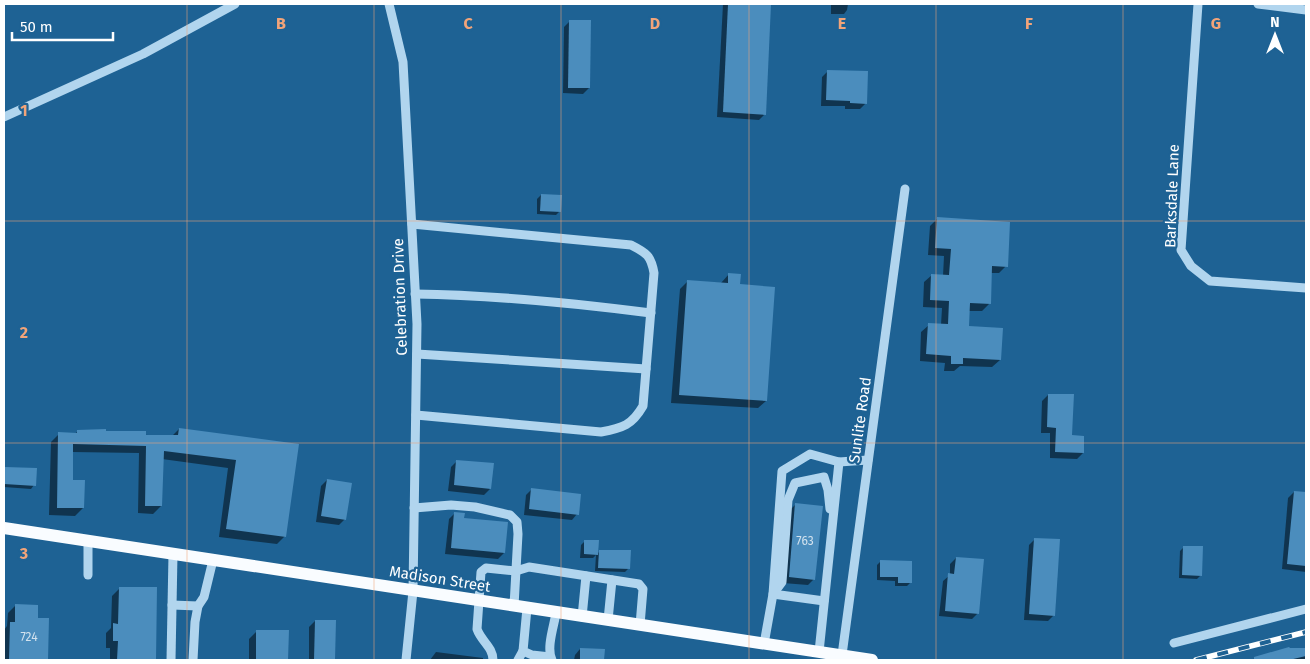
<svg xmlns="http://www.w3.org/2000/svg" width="1310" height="664" font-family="'Fira Sans',sans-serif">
<rect width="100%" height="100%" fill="#1e6294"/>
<!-- shadow -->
<g fill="#0007">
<polygon points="723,4 769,4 765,114 759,120 717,117"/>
<polygon points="831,4 848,4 847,10 844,14 831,14"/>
<polygon points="570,21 589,88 583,94 563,93 564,27"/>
<polygon points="828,71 866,103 860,109 845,109 845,106 821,106 822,77"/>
<polygon points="541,195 560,211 556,215 537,214 537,199"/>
<polygon points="937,219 1006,266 999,273 991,273 989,304 982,311 968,311 968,327 1000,360 992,367 960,366 954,371 944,371 945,363 920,361 921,332 929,325 941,325 942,308 923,307 924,282 932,275 943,276 944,256 928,255 930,226"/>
<polygon points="729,274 739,285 766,401 758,408 671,403 680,289 688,281 721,283"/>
<polygon points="1048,395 1071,436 1083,453 1077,459 1050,458 1050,433 1041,433 1042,401"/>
<polygon points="179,429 297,445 285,536 277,544 219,537 228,468 162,459 161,506 153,514 138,513 139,453 72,452 71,481 83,508 75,516 49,515 51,442 59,434 75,434 77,432 172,436"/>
<polygon points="457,461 490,489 484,495 448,491 451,467"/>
<polygon points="5,468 34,485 31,489 4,487 4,470"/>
<polygon points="327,480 345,519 339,525 316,522 321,486"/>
<polygon points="532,489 577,514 572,520 524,515 526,495"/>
<polygon points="1294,492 1306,493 1306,572 1282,569 1288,498"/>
<polygon points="796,504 814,579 808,585 783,583 790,510"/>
<polygon points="455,513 504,553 498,559 445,554 449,519"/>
<polygon points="1035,539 1054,615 1048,621 1024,620 1029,545"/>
<polygon points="585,541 597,554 600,551 629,568 625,572 595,571 596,555 593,558 580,558 581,545"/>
<polygon points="1184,547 1201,575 1197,579 1179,578 1180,551"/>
<polygon points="956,558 978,613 972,619 939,616 943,581 950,575 950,564"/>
<polygon points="881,561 910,583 907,586 895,586 895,581 877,580 877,565"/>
<polygon points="120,588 156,589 155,660 110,660 110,648 106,648 106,633 111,628 112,596"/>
<polygon points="16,605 36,619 47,619 47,660 4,660 4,630 7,626 8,613"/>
<polygon points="315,621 335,621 334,660 309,660 309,627"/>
<polygon points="257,631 288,631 287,660 249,660 249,639"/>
<polygon points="580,649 603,650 603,660 574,660 575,655"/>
<polygon points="1306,649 1306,660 1252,660 1255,658 1289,650"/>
<polygon points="436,652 483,658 483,660 430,660"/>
</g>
<!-- building -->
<g fill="#4b8dbd">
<polygon points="728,4 771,4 766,115 723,112"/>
<polygon points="569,20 591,20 590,88 568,88"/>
<polygon points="827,70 868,71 867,104 850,103 850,101 826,100"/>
<polygon points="541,194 562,195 561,212 540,211"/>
<polygon points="937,217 1010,222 1008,267 992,266 991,304 970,303 969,326 1003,328 1001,360 963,358 963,364 951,364 951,356 926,354 928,323 948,324 949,301 930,300 931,274 949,275 951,249 935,248"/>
<polygon points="728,273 741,274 740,284 775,287 767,401 679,395 687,280 728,283"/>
<polygon points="1048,394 1074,394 1072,435 1084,436 1084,453 1055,452 1056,428 1047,427"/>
<polygon points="179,428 299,444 286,537 226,529 236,460 164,451 162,506 145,506 146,446 73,444 73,480 85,480 84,508 57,508 58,432 77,433 77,430 106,429 106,431 146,431 146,435 178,435"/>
<polygon points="456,460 494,463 491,489 454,485"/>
<polygon points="5,467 37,468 36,486 4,484"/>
<polygon points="327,479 352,483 346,520 321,516"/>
<polygon points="531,488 581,494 579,515 529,509"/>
<polygon points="1294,491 1306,492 1306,566 1287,564"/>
<polygon points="795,503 823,506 815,580 789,577"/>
<polygon points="454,512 465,513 464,518 508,522 505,553 451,548"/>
<polygon points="1034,538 1060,539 1055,616 1029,614"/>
<polygon points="584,540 599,540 598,555 584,554"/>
<polygon points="1183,546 1203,546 1202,576 1182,575"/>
<polygon points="599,550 631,550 630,569 598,568"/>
<polygon points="956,557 984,559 979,614 945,611 948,573 954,574"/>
<polygon points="880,560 912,561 912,583 898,583 898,577 880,577"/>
<polygon points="119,587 157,587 156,660 117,660 118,641 113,641 113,623 118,624"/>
<polygon points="15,604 38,605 38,618 49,618 48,660 9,660 10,622 15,622"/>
<polygon points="315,620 336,620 335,660 314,660"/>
<polygon points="256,630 289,630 288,660 256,660"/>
<polygon points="1289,647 1290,648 1306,648 1306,656 1289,660 1254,660 1254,657"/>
<polygon points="580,648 605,649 604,660 580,660"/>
</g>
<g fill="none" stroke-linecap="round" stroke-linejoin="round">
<!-- minor -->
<g stroke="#b1d5ee" stroke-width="9">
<polyline points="389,4 403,62 417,324 413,591 406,660"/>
<polyline points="1198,4 1181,250 1191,266 1210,281 1306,288"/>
<polyline points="1258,4 1306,10"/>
<polyline points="4,117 143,54 235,4"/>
<path d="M412,224l219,21c16,8 20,11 23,28l-11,133c-11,19 -20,22 -42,26l-185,-17"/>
<path d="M415,294c79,1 158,9 236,19"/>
<polyline points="417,354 646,369"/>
<polyline points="839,462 868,460"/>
<polyline points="414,508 451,505 475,507 510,515 517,522 518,534 514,606"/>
<polyline points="88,541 88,575"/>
<polyline points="824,601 773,594 782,582 788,500 795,483 824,477 828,490 830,509"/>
<polyline points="172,605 198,606"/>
<polyline points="527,608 523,651 532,655 550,657"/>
<polyline points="582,617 586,576"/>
<polyline points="608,620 612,580"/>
<polyline points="1174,643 1306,609"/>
<polyline points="764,644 773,594 782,471 810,454 839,462 819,652"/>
<polyline points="842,655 905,189"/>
<polyline points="171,660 173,554"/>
<polyline points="193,660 195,622 198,606 204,597 213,560"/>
<path d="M493,660c0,-13 -12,-19 -16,-31l4,-57 5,-4 30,3 13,-4 110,17 4,5 -3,36"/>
<polyline points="518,660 523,651"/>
<path d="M552,660c-6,-12 2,-34 4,-47"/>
</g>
<!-- major -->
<polyline stroke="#f9fcff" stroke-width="12" points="4,528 872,660"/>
<!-- rail casing -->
<g stroke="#fff" stroke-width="5.5">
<polyline id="rail" points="1196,660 1306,632"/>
</g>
<!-- rail -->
<use href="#rail" stroke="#1e6294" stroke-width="4" stroke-dasharray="11" stroke-linecap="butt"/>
</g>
<!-- grid -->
<path fill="none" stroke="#f2a479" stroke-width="1" stroke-opacity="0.55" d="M187,4v656M374,4v656M561,4v656M749,4v656M936,4v656M1123,4v656M4,221h1302M4,443h1302"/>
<g text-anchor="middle" stroke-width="4.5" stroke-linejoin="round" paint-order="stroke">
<!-- number labels -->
<g font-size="12" fill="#d2e2ee">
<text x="805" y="545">763</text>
<text x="29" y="641">724</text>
</g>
<!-- street labels -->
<g font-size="15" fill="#fff" stroke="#1e6294">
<text transform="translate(1172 196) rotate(-88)" y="5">Barksdale Lane</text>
<text transform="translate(400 297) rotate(-92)" y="5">Celebration Drive</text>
<text transform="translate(860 420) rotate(-82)" y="5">Sunlite Road</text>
<text transform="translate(440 579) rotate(9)" y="5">Madison Street</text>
</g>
</g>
<g font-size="16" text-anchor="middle" font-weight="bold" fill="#f2a479" stroke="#1e6294" stroke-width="4.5" stroke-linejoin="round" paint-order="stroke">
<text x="281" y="29">B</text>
<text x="468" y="29">C</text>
<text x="655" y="29">D</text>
<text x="842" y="29">E</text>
<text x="1029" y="29">F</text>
<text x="1216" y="29">G</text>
<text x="24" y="116">1</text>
<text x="24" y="338">2</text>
<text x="24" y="559">3</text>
</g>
<!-- border -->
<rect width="1310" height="664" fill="none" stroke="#ffffff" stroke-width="10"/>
<!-- north arrow -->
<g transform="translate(1275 35)" stroke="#1e6294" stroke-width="4" paint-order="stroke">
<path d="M0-4L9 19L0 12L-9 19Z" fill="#ffffff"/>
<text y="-8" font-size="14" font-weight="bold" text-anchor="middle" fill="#ffffff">N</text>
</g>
<!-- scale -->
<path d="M12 32v8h101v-8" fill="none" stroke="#ffffff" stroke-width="2.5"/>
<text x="20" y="32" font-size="15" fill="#ffffff" stroke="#1e6294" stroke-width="4" paint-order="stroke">50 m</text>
</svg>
